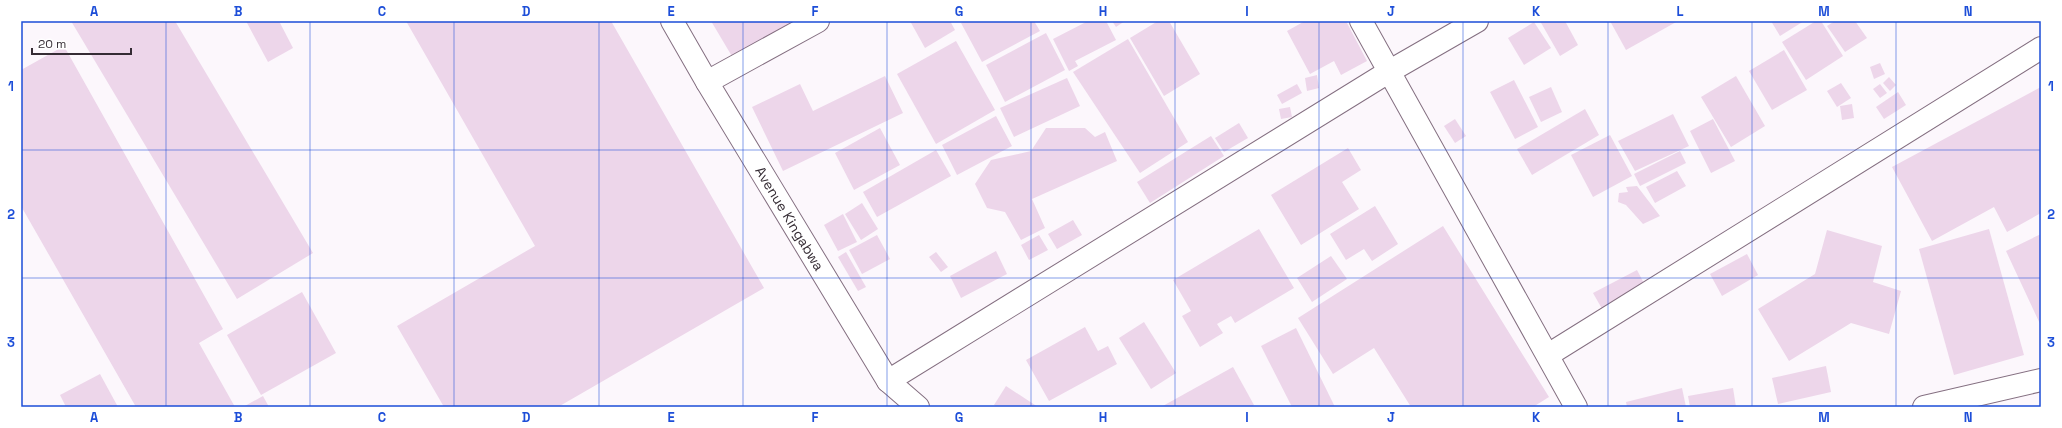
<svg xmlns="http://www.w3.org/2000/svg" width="2062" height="428" font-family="'Space Grotesk',sans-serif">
<rect width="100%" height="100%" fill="#fcf7fc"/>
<!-- building -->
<g fill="#edd6ea">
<polygon points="71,21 175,21 313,253 237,299"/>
<polygon points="246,21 279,21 293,48 268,62"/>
<polygon points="406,21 611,21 764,288 558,407 444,407 397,326 535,246"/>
<polygon points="711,21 793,21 733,58"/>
<polygon points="910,21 950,21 955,30 925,48"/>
<polygon points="965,21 1034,21 1040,31 982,62 961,23"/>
<polygon points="1088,21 1106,21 1116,40 1075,61 1078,66 1069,71 1053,39"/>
<polygon points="1112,21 1125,21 1116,27"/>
<polygon points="1158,21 1169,21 1200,74 1164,96 1130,38"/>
<polygon points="1305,21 1346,21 1367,61 1341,75 1334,61 1310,74 1287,31"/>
<polygon points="1540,21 1565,21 1578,45 1560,56"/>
<polygon points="1610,21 1678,21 1626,50"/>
<polygon points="1771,21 1804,21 1780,36"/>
<polygon points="1816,21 1821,21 1843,56 1806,80 1782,42"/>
<polygon points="1835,21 1855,21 1867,38 1845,52 1827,26"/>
<polygon points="1534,22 1551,48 1524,65 1508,38"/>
<polygon points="1046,33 1065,70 1005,102 986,65"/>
<polygon points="1128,39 1188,142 1140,173 1073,72"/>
<polygon points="956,41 995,110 936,144 897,74"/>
<polygon points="64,46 223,329 199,343 235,407 136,407 21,206 21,70"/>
<polygon points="1784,50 1807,90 1772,110 1749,71"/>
<polygon points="1880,63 1885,74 1874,79 1870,67"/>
<polygon points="1317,75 1319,88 1307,91 1305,78"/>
<polygon points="885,76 903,113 783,171 752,107 800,84 813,111"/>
<polygon points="1736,76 1765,126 1731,147 1701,97"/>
<polygon points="1889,77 1896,85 1890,91 1883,83"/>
<polygon points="1067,78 1080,106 1014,137 1000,108"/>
<polygon points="1514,80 1538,127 1515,139 1490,92"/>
<polygon points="1841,83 1851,98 1837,107 1827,91"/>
<polygon points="1297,84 1302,93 1282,104 1277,95"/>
<polygon points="1880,84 1887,93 1880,98 1873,89"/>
<polygon points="1551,87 1562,112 1541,122 1529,97"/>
<polygon points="2041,87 2041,213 2007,232 1994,207 1932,241 1892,167"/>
<polygon points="1898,92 1906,105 1884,119 1876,107"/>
<polygon points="1852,104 1854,118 1842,120 1840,106"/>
<polygon points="1290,107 1292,117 1281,119 1279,109"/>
<polygon points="1585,109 1599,135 1532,175 1517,149"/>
<polygon points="1673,114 1689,146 1635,171 1618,141"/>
<polygon points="996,116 1012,146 957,175 942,145"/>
<polygon points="1455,119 1466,136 1455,143 1444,126"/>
<polygon points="1713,119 1735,161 1711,173 1690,131"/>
<polygon points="1239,123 1248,138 1224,152 1215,138"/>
<polygon points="880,128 900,165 854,190 835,153"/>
<polygon points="1046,128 1085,128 1095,137 1105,132 1117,161 1032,199 1045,228 1021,240 1005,212 987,208 975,184 991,160 1031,151"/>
<polygon points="1610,135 1632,176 1593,197 1571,155"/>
<polygon points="1211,136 1224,156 1150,203 1137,182"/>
<polygon points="1348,148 1361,170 1342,182 1359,209 1301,245 1271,195"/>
<polygon points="936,150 951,176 877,217 863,192"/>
<polygon points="1680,151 1686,163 1640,186 1634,174"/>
<polygon points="1677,171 1686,186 1655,203 1646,187"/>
<polygon points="1637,186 1660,216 1643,224 1626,205 1618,202 1619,193 1628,192 1626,187"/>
<polygon points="862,203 878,229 861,240 845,214"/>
<polygon points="1375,206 1398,244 1372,261 1364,249 1346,260 1330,234"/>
<polygon points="843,214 857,242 838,251 824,225"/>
<polygon points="1073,220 1082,235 1057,249 1048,234"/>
<polygon points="1443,226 1549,397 1533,407 1411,407 1374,348 1333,374 1298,318"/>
<polygon points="1259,229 1294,288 1235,323 1231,316 1217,324 1223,333 1200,347 1182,316 1191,311 1173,280"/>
<polygon points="1989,229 2024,355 1954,375 1919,249"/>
<polygon points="1827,230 1882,246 1873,282 1901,291 1889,334 1851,323 1789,361 1758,309 1815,274"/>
<polygon points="2041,234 2041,326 2006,251"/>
<polygon points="877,235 890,259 862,274 849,250"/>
<polygon points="1039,235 1048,250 1029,260 1021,245"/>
<polygon points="996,251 1007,274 961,298 950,276"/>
<polygon points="846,252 866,287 858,291 838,257"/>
<polygon points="936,252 948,267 941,272 929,257"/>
<polygon points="1747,254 1758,275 1722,296 1710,274"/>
<polygon points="1331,256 1347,279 1312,302 1297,278"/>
<polygon points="1637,270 1648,291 1605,314 1593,293"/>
<polygon points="302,292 336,353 261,395 227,335"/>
<polygon points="1144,322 1176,373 1151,389 1119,338"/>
<polygon points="1085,327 1098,351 1108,346 1117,364 1049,401 1026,360"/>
<polygon points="1296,328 1335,407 1292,407 1261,346"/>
<polygon points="1826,366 1831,392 1778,404 1772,378"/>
<polygon points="1233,367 1254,405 1251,407 1161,407"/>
<polygon points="100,374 118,407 66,407 60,395"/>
<polygon points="1006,386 1038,407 997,407 994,405"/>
<polygon points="1682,388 1686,407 1627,407 1626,402"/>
<polygon points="1733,388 1736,407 1690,407 1688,396"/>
<polygon points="263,396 269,407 243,407"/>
</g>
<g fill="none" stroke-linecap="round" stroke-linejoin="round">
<!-- minor casing -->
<g stroke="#846f81" stroke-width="24">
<g id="minor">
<polyline points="1361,21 1576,407"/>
<polyline points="707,82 818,21"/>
<polyline points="1548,355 2041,48"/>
<polyline points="888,381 1390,71 1477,21"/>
</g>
</g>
<!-- tertiary casing -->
<g stroke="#846f81" stroke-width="24">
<g id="tertiary">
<path id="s1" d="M672,21l35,61 181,299 30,26"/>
<polyline points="1924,407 2041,380"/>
</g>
</g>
<!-- minor -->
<use href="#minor" stroke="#fff" stroke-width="22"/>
<!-- tertiary -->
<use href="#tertiary" stroke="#fff" stroke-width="22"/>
</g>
<!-- grid -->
<path fill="none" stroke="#1d4ed8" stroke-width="1" stroke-opacity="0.55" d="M166,21v386M310,21v386M454,21v386M599,21v386M743,21v386M887,21v386M1031,21v386M1175,21v386M1319,21v386M1463,21v386M1608,21v386M1752,21v386M1896,21v386M21,150h2020M21,278h2020"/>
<g text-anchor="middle" stroke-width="4" stroke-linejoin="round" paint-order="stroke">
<!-- street labels -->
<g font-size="14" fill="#352c34" stroke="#fff">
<text dy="5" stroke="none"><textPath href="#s1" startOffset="230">Avenue Kingabwa</textPath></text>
</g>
</g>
<!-- border -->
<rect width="2062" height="428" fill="none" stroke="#ffffff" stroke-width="44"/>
<!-- scale -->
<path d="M32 48v6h99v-6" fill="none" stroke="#352c34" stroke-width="2"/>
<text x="38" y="48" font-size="12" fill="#352c34" stroke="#ffffff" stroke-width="3" paint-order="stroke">20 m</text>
<rect x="22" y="22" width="2018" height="384" fill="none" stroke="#1d4ed8" stroke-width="1.5"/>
<g font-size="13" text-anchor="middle" font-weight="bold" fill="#1d4ed8">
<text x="94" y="16">A</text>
<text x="238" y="16">B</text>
<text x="382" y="16">C</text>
<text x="526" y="16">D</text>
<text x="671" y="16">E</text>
<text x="815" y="16">F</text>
<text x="959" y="16">G</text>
<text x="1103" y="16">H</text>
<text x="1247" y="16">I</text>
<text x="1391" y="16">J</text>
<text x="1536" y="16">K</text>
<text x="1680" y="16">L</text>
<text x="1824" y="16">M</text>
<text x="1968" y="16">N</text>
<text x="11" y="91">1</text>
<text x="2051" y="91">1</text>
<text x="11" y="219">2</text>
<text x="2051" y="219">2</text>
<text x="11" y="347">3</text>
<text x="2051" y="347">3</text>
<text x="94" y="422">A</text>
<text x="238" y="422">B</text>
<text x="382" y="422">C</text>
<text x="526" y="422">D</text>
<text x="671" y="422">E</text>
<text x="815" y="422">F</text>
<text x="959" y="422">G</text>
<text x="1103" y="422">H</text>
<text x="1247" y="422">I</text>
<text x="1391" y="422">J</text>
<text x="1536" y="422">K</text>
<text x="1680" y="422">L</text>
<text x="1824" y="422">M</text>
<text x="1968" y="422">N</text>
</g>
</svg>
